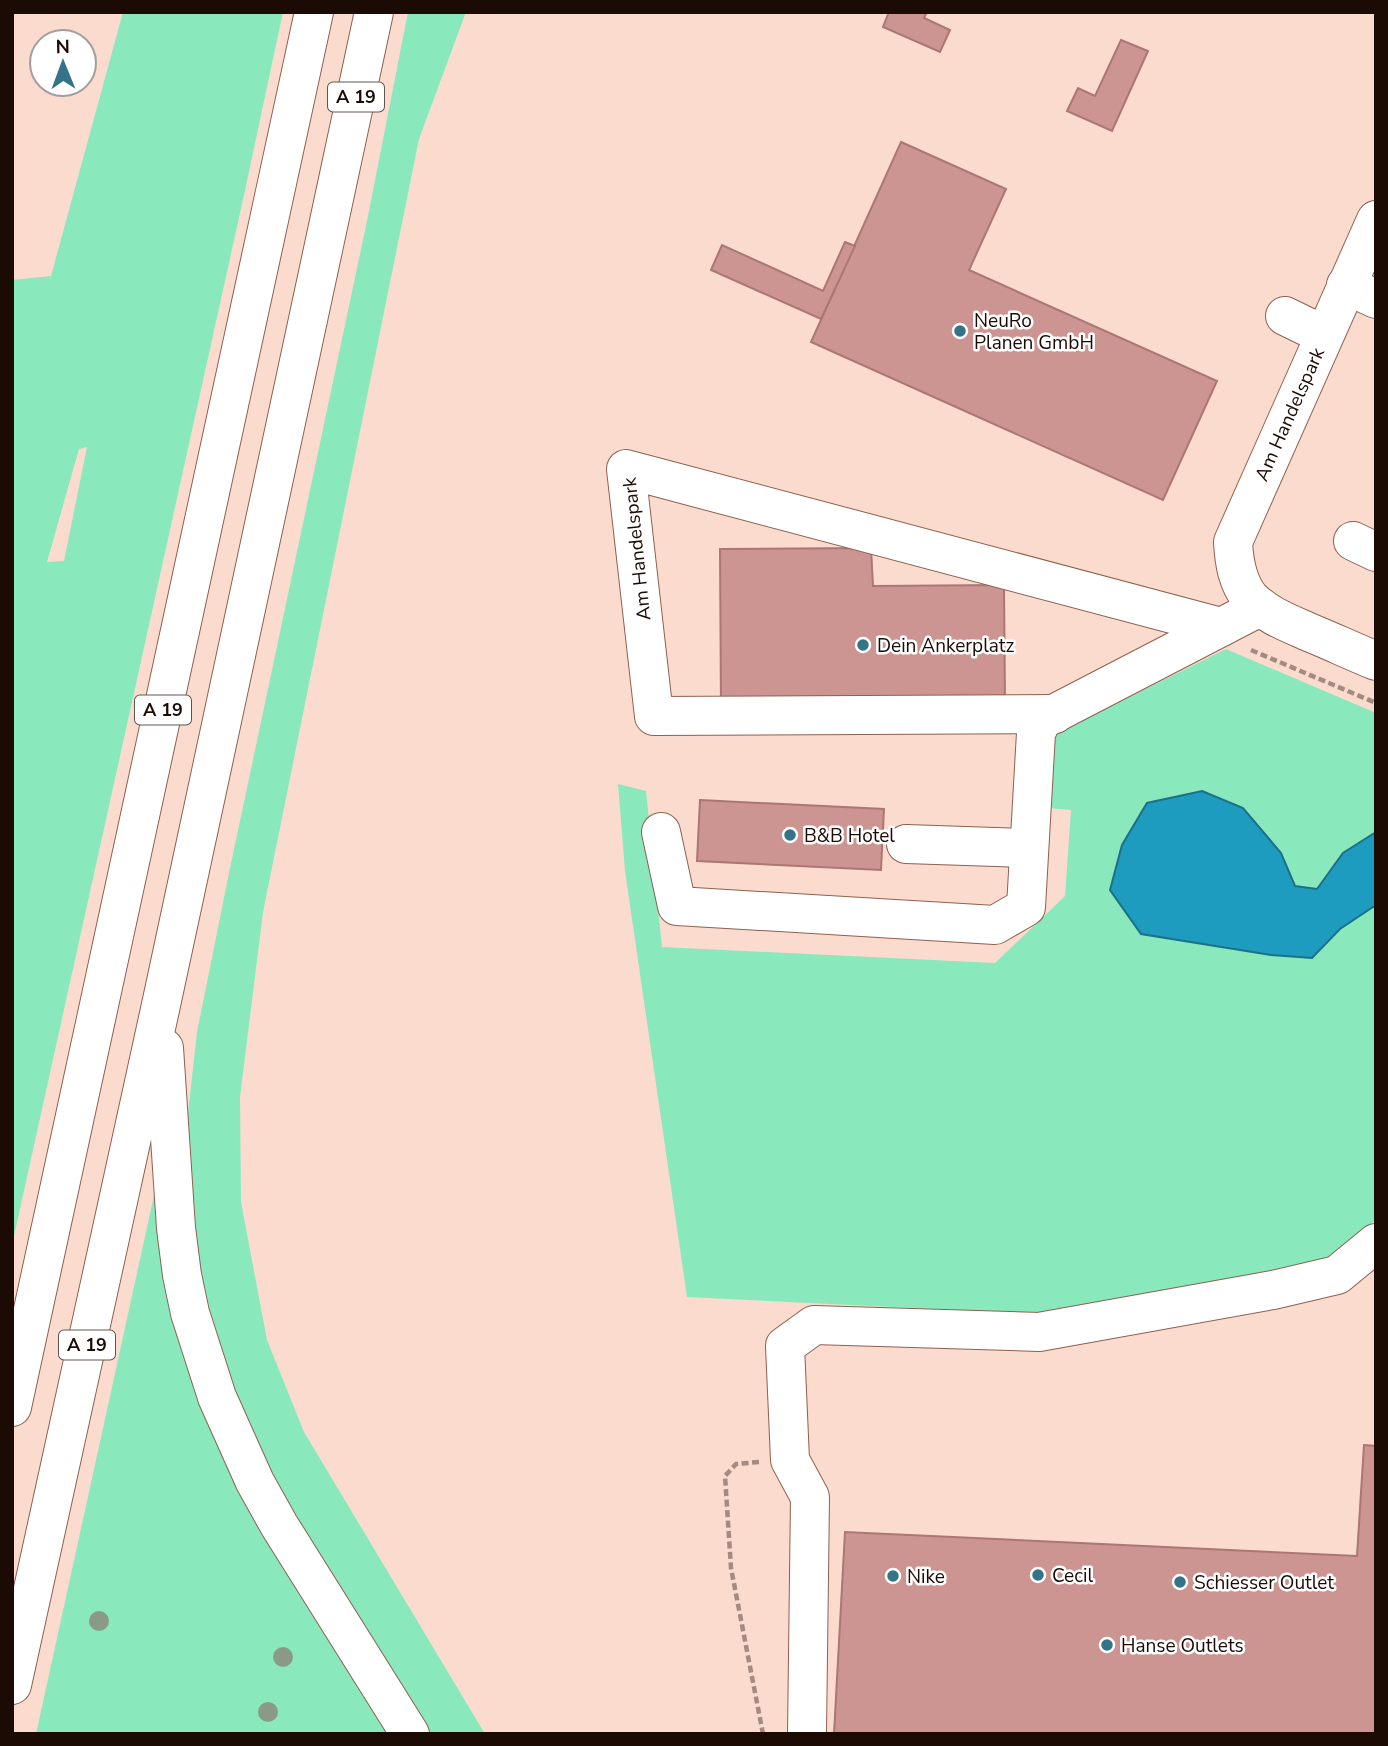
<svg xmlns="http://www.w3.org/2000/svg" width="1388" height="1746" font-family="'Nunito Sans',sans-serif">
<rect width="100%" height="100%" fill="#fbdbce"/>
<!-- green -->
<g fill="#89e9bc" fill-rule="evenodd">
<path d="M123,12h160l-39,183 -232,1050v-965l39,-4zM87,447l-23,114 -17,1 32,-113z"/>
<polygon points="408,12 466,12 419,139 263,912 240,1097 241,1202 267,1340 304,1432 485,1734 426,1734 256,1451 198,1295 187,1122 197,1032 229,873 367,221"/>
<polygon points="1226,649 1376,713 1376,832 1343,853 1317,889 1295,886 1281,853 1141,934 1271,955 1312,957 1340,929 1373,907 1376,907 1376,1219 1326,1267 1059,1315 687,1297 625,871 618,784 646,791 662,947 995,963 1065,896 1071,810 1048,808 1053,735"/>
<polygon points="160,1168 165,1262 393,1734 36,1734"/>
</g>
<!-- water -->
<polygon fill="#1d9cbf" stroke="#1d7087" stroke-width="2" points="1202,791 1243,808 1281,853 1295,886 1317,889 1343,853 1376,832 1376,907 1373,907 1340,929 1312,958 1271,955 1141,934 1110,890 1122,845 1147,803"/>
<!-- building -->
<g fill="#cc9592" stroke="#ab7673" stroke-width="2">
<polygon points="889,12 927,12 924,18 950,30 940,52 883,27"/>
<polygon points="1121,40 1148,51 1112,131 1067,111 1078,88 1095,96"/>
<polygon points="901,142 1006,189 969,270 1217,381 1163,500 811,342"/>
<polygon points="845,242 855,246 821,319 711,270 722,245 823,291"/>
<polygon points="871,548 873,586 1004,585 1005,704 721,705 720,549"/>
<polygon points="700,800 884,809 881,870 697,861"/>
<polygon points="1364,1445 1376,1446 1376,1734 834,1734 845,1532 1357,1556"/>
</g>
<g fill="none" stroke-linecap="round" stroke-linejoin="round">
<!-- minor casing -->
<g stroke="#8e604e" stroke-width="40">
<g id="minor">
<path d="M1376,220l-143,322c1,19 4,40 17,56 16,17 41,26 61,35 22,9 43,19 65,28"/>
<polyline points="1346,285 1376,299"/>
<polyline points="1285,316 1324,335"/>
<polyline points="1353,541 1376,552"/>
<polyline points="1055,714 654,716 626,469 1221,627"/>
<polyline points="661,832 677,906 995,925 1026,907 1036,733 1042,720 1260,607"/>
<polyline points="906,844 1028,848"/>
<polyline points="807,1734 810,1497 790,1460 785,1346 814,1325 1039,1332 1273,1290 1337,1275 1376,1243"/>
</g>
</g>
<!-- highway casing -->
<g stroke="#8e604e" stroke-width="40">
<g id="highway">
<polyline points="164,1048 176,1228 182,1275 190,1313 217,1397 255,1482 279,1525 410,1734"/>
<polyline points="12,1407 314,12"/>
<polyline points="12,1685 161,1005 374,12"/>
</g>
</g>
<!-- path -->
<g stroke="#a48a80" stroke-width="4.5" stroke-dasharray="7 3.5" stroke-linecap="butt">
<polyline points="1251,650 1376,703"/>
<polyline points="759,1462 736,1464 725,1476 731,1568 763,1734"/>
</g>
<!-- minor -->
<use href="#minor" stroke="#fff" stroke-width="38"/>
<!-- highway -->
<use href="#highway" stroke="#fff" stroke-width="38"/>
</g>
<!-- trees -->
<g fill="#8b9a86">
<circle cx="99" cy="1621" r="10"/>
<circle cx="283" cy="1657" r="10"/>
<circle cx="268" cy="1712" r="10"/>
</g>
<!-- markers -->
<g fill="#347388" stroke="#fff" stroke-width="2.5">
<circle cx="960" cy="331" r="7"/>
<circle cx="863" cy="645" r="7"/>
<circle cx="790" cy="835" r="7"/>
<circle cx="1038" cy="1575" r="7"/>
<circle cx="893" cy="1576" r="7"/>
<circle cx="1180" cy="1582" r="7"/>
<circle cx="1107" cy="1645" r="7"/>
</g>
<g text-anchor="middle" stroke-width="5" stroke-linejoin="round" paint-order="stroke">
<!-- shield labels -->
<g fill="#fff" stroke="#605450" stroke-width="2">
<rect x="328" y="82.5" width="56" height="29" rx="5"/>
<rect x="135" y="695.5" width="56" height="29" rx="5"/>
<rect x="59" y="1330.5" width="56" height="29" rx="5"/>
</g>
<g font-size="18" font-weight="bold" fill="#1c0a05">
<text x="356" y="103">A 19</text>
<text x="163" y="716">A 19</text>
<text x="87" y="1351">A 19</text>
</g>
<!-- poi labels -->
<g font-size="19" fill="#1c0a05" stroke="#fff" text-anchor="start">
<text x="974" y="327">NeuRo<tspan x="974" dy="22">Planen GmbH</tspan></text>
<text x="877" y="652">Dein Ankerplatz</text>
<text x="804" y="842">B&amp;B Hotel</text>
<text x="1052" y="1582">Cecil</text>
<text x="907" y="1583">Nike</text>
<text x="1194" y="1589">Schiesser Outlet</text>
<text x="1121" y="1652">Hanse Outlets</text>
</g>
<!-- street labels -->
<g font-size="19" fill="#1c0a05" stroke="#fff">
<text transform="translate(1289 414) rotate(-66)" y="7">Am Handelspark</text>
<text transform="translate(636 549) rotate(-96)" y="7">Am Handelspark</text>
</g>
</g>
<!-- border -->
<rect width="1388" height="1746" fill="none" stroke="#1c0a05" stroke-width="28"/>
<!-- north arrow -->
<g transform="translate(63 63) rotate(359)"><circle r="33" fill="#ffffff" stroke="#a49d9b" stroke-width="2"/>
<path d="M0-5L12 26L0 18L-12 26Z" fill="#347388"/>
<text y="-10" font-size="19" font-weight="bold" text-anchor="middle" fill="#1c0a05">N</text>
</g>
</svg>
